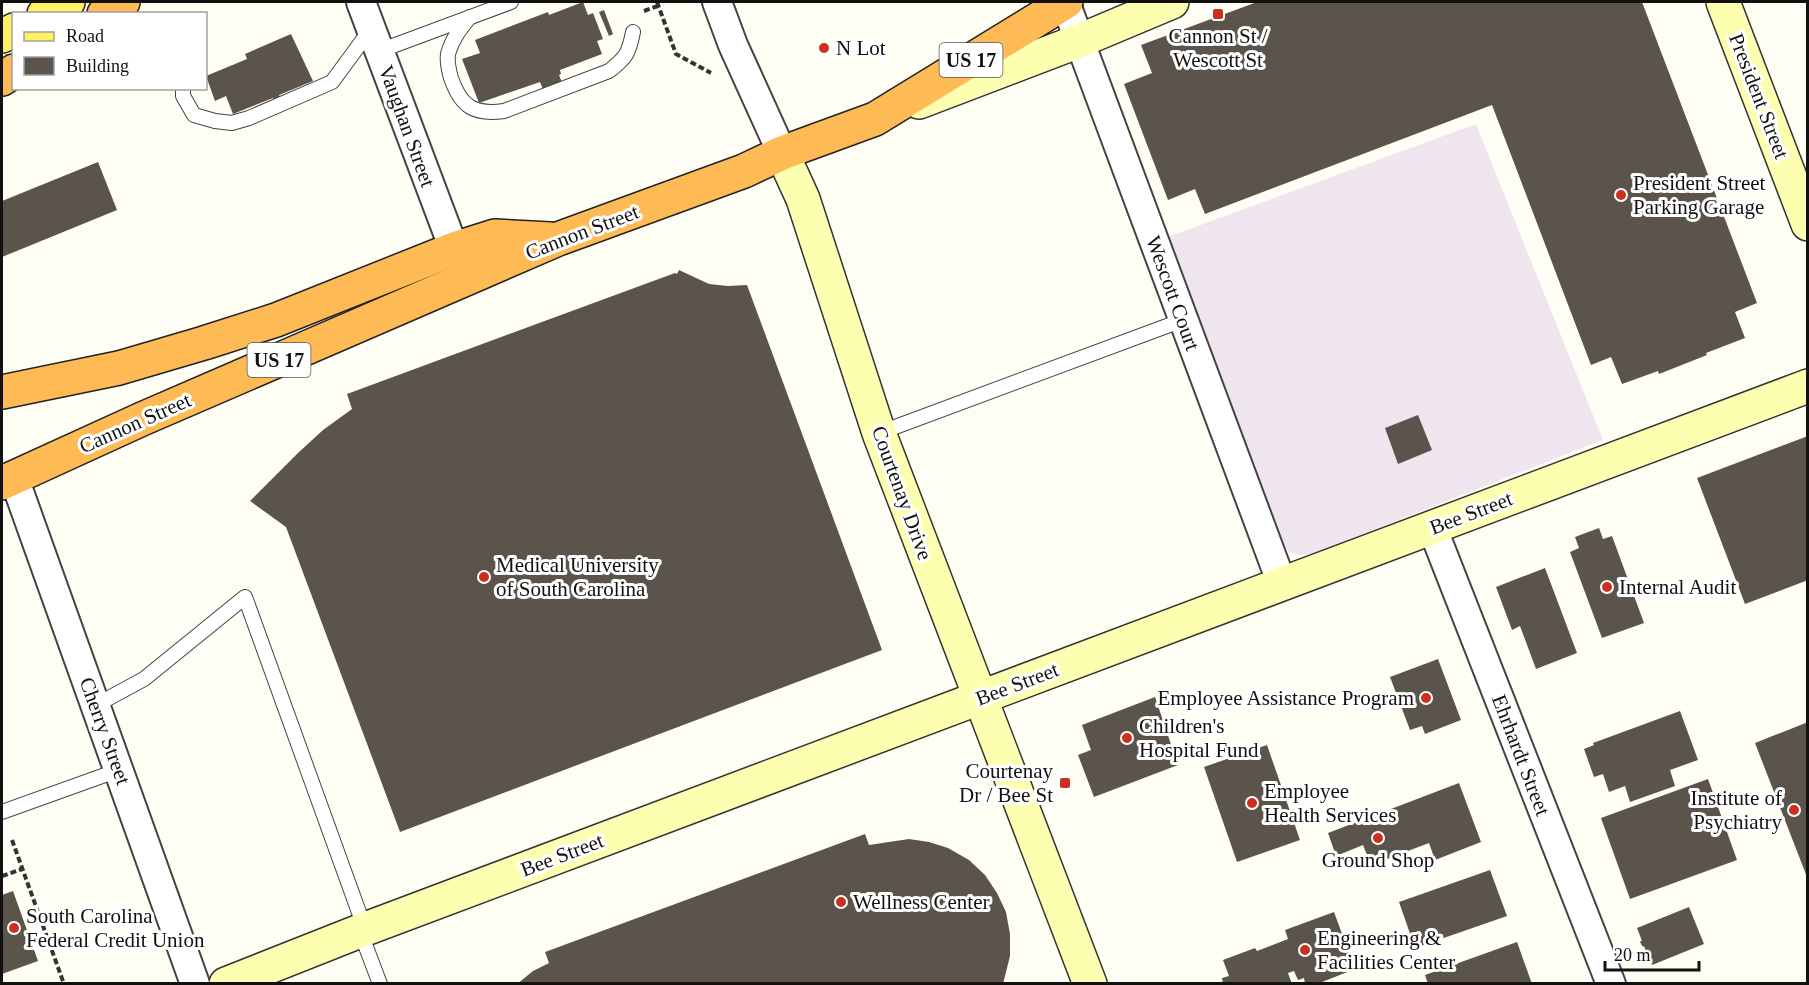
<svg xmlns="http://www.w3.org/2000/svg" width="1809" height="985" font-family="'Times New Roman',serif">
<rect width="100%" height="100%" fill="#fffef4"/>
<!-- industrial -->
<polygon fill="#efe5ef" points="1476,124 1603,440 1313,553 1299,555 1289,552 1281,540 1165,238"/>
<!-- building -->
<g fill="#5a544c">
<polygon points="583,2 588,15 593,13 603,39 597,41 602,54 560,70 561,74 559,75 563,85 544,92 540,82 479,103 462,59 480,53 475,40 548,12 549,15"/>
<polygon points="1257,2 1642,2 1757,303 1735,312 1745,338 1706,353 1707,355 1659,374 1658,371 1622,384 1611,357 1591,365 1492,105 1205,214 1195,189 1168,200 1124,84 1152,73 1141,45"/>
<polygon points="604,10 613,34 609,36 599,12"/>
<polygon points="291,34 313,81 279,95 282,101 275,104 273,98 233,114 226,96 215,101 206,76 247,59 245,54"/>
<polygon points="98,162 117,210 2,257 2,201"/>
<polygon points="679,270 709,284 728,286 747,285 882,650 400,832 286,527 250,501 298,453 323,430 352,409 347,394 675,273 677,274"/>
<polygon points="1418,415 1432,450 1398,464 1385,428"/>
<polygon points="1808,436 1808,580 1745,604 1697,478"/>
<polygon points="1599,528 1603,539 1612,536 1644,623 1602,638 1570,552 1579,548 1575,537"/>
<polygon points="1545,568 1577,653 1536,669 1520,626 1512,630 1496,587"/>
<polygon points="1438,659 1461,720 1425,734 1422,726 1410,730 1390,677"/>
<polygon points="1155,697 1178,765 1094,797 1078,755 1091,750 1082,725"/>
<polygon points="1680,711 1698,760 1670,770 1675,786 1630,802 1625,786 1609,792 1603,774 1594,777 1584,749 1594,745 1593,743"/>
<polygon points="1808,722 1808,877 1807,877 1755,743"/>
<polygon points="1267,745 1300,840 1237,862 1204,767"/>
<polygon points="1708,779 1737,860 1630,899 1601,818"/>
<polygon points="1459,783 1481,842 1435,860 1429,843 1371,865 1363,845 1336,856 1328,833"/>
<polygon points="865,834 869,845 909,839 929,842 948,848 969,860 985,875 997,893 1006,912 1010,934 1010,956 1003,984 517,984 533,971 549,963 545,952"/>
<polygon points="1490,870 1507,916 1415,948 1399,902"/>
<polygon points="13,891 38,961 2,974 2,895"/>
<polygon points="1689,907 1704,944 1652,965 1644,946 1643,947 1641,944 1640,941 1642,941 1637,928"/>
<polygon points="1334,912 1355,969 1317,984 1305,984 1304,978 1298,980 1294,971 1288,973 1292,984 1223,984 1222,978 1229,976 1223,960 1255,948 1257,951 1288,939 1285,930"/>
<polygon points="1517,942 1532,984 1428,984 1425,975"/>
</g>
<g fill="none" stroke-linecap="round" stroke-linejoin="round">
<!-- lane casing -->
<g stroke="#444" stroke-width="16">
<g id="lane">
<path d="M470,17c-10,12 -18,22 -22,37 -1,7 1,17 3,24 10,29 23,37 53,33l105,-40c17,-13 20,-18 24,-39"/>
<polyline points="379,51 511,2"/>
<polyline points="183,88 183,96 194,115 215,121 232,123 249,118 332,82 371,29"/>
<polyline points="879,433 1183,320"/>
<polyline points="96,705 144,679 245,597 365,929"/>
<polyline points="2,812 119,770"/>
<polyline points="360,931 380,984"/>
</g>
</g>
<!-- street casing -->
<g stroke="#444" stroke-width="32">
<g id="street">
<polyline points="361,2 454,249"/>
<polyline points="717,2 733,45 782,153"/>
<polyline points="1065,2 1282,584"/>
<polyline points="14,478 195,984"/>
<polyline points="1432,527 1611,984"/>
</g>
</g>
<!-- secondary casing -->
<g stroke="#333" stroke-width="36">
<g id="secondary">
<polyline points="1723,2 1808,224"/>
<polyline points="919,102 1079,41 1172,2"/>
<polyline points="782,153 803,199 879,433 1090,984"/>
<polyline points="226,984 360,931 1808,386"/>
</g>
</g>
<!-- primary casing -->
<g stroke="#222" stroke-width="36">
<g id="primary">
<polyline points="44,14 68,2"/>
<polyline points="2,36 14,30"/>
</g>
</g>
<!-- highway casing -->
<g stroke="#222" stroke-width="36">
<g id="highway">
<polyline points="104,14 123,2"/>
<polyline points="2,79 14,71"/>
<polyline points="2,392 119,368 204,343 276,320 454,249 495,236 550,239"/>
<polyline points="2,483 142,419 558,239 744,171 782,153 875,119 1066,2"/>
</g>
</g>
<!-- path -->
<g stroke="#333" stroke-width="4" stroke-dasharray="6 3" stroke-linecap="butt">
<polyline points="657,2 676,54 711,73"/>
<polyline points="644,11 658,6"/>
<polyline points="12,840 64,984"/>
<polyline points="2,876 22,869"/>
</g>
<!-- lane -->
<use href="#lane" stroke="#fff" stroke-width="14"/>
<!-- street -->
<use href="#street" stroke="#fff" stroke-width="28"/>
<!-- secondary -->
<use href="#secondary" stroke="#fcffaf" stroke-width="33"/>
<!-- primary -->
<use href="#primary" stroke="#fff064" stroke-width="33"/>
<!-- highway -->
<use href="#highway" stroke="#fdba55" stroke-width="33"/>
</g>
<!-- markers -->
<g fill="#cb2f1e" stroke="#fff" stroke-width="2">
<rect x="1212" y="8" width="12" height="12" rx="3"/>
<circle cx="824" cy="48" r="6"/>
<circle cx="1621" cy="195" r="6"/>
<circle cx="484" cy="577" r="6"/>
<circle cx="1607" cy="587" r="6"/>
<circle cx="1426" cy="698" r="6"/>
<circle cx="1127" cy="738" r="6"/>
<rect x="1059" y="777" width="12" height="12" rx="3"/>
<circle cx="1252" cy="803" r="6"/>
<circle cx="1794" cy="810" r="6"/>
<circle cx="1378" cy="838" r="6"/>
<circle cx="841" cy="902" r="6"/>
<circle cx="14" cy="928" r="6"/>
<circle cx="1305" cy="950" r="6"/>
</g>
<g text-anchor="middle" stroke-width="6" stroke-linejoin="round" paint-order="stroke">
<!-- shield labels -->
<g fill="#fff" stroke="#585858" stroke-width="1.5">
<rect x="939.5" y="43" width="63" height="34" rx="4.5"/>
<rect x="247.5" y="343" width="63" height="34" rx="4.5"/>
</g>
<g font-size="20" font-weight="bold" fill="#111">
<text x="971" y="67">US 17</text>
<text x="279" y="367">US 17</text>
</g>
<!-- poi labels -->
<g font-size="21" fill="#111" stroke="#fff" text-anchor="start">
<text x="1218" y="43" text-anchor="middle">Cannon St /<tspan x="1218" dy="24">Wescott St</tspan></text>
<text x="836" y="55">N Lot</text>
<text x="1633" y="190">President Street<tspan x="1633" dy="24">Parking Garage</tspan></text>
<text x="496" y="572">Medical University<tspan x="496" dy="24">of South Carolina</tspan></text>
<text x="1619" y="594">Internal Audit</text>
<text x="1414" y="705" text-anchor="end">Employee Assistance Program</text>
<text x="1139" y="733">Children's<tspan x="1139" dy="24">Hospital Fund</tspan></text>
<text x="1053" y="778" text-anchor="end">Courtenay<tspan x="1053" dy="24">Dr / Bee St</tspan></text>
<text x="1264" y="798">Employee<tspan x="1264" dy="24">Health Services</tspan></text>
<text x="1782" y="805" text-anchor="end">Institute of<tspan x="1782" dy="24">Psychiatry</tspan></text>
<text x="1378" y="867" text-anchor="middle">Ground Shop</text>
<text x="853" y="909">Wellness Center</text>
<text x="26" y="923">South Carolina<tspan x="26" dy="24">Federal Credit Union</tspan></text>
<text x="1317" y="945">Engineering &amp;<tspan x="1317" dy="24">Facilities Center</tspan></text>
</g>
<!-- street labels -->
<g font-size="21" fill="#111" stroke="#fff">
<text transform="translate(1759 96) rotate(69)" y="7">President Street</text>
<text transform="translate(407 126) rotate(70)" y="7">Vaughan Street</text>
<text transform="translate(582 232) rotate(-21)" y="7">Cannon Street</text>
<text transform="translate(1173 293) rotate(70)" y="7">Wescott Court</text>
<text transform="translate(135 423) rotate(-24)" y="7">Cannon Street</text>
<text transform="translate(902 493) rotate(70)" y="7">Courtenay Drive</text>
<text transform="translate(1471 513) rotate(-21)" y="7">Bee Street</text>
<text transform="translate(1017 684) rotate(-21)" y="7">Bee Street</text>
<text transform="translate(105 731) rotate(70)" y="7">Cherry Street</text>
<text transform="translate(1521 755) rotate(69)" y="7">Ehrhardt Street</text>
<text transform="translate(562 855) rotate(-21)" y="7">Bee Street</text>
</g>
</g>
<!-- border -->
<rect width="1809" height="985" fill="none" stroke="#111111" stroke-width="6"/>
<!-- legend -->
<rect x="12" y="12" width="195" height="78" fill="#ffffff" stroke="#a0a0a0" stroke-width="1.5"/>
<rect x="24" y="32" width="30" height="9" fill="#fff064" stroke="#a0a0a0" stroke-width="1.5"/>
<text x="66" y="42" font-size="18" fill="#111111">Road</text>
<rect x="24" y="57" width="30" height="18" fill="#5a544c" stroke="#a0a0a0" stroke-width="1.5"/>
<text x="66" y="72" font-size="18" fill="#111111">Building</text>
<!-- scale -->
<path d="M1605 961v9h94v-9" fill="none" stroke="#111111" stroke-width="3"/>
<text x="1614" y="961" font-size="18" fill="#111111" stroke="#ffffff" stroke-width="4.5" paint-order="stroke">20 m</text>
</svg>
